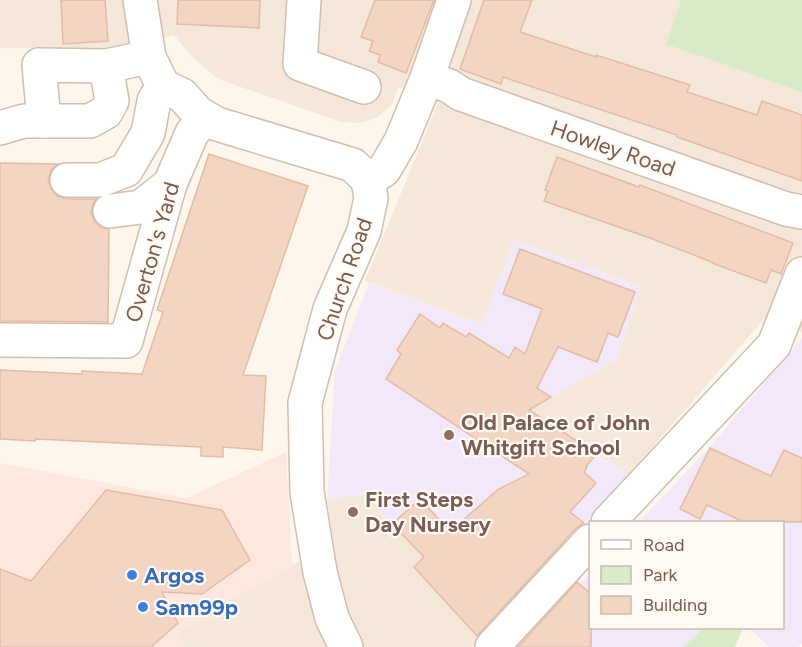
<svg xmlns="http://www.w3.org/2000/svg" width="802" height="647" font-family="Figtree,sans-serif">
<rect width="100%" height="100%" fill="#fdf6ec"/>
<!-- residential -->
<g fill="#f5e8da">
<polygon points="0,0 802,0 802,332 765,318 629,474 529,410 616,359 642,287 514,240 483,325 365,281 438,103 399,87 391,105 378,117 361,123 341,122 218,79 195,60 174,35 117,49 0,48"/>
<polygon points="368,494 383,504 378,511 424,557 414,567 480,639 472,647 184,647 175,633 259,583 292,565 334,546 327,499"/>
</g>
<!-- commercial -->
<polygon fill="#fde8e0" points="286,452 292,565 259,583 176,633 184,647 0,647 0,463 187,498"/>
<!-- education -->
<g fill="#f3e8fa">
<polygon points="514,240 642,287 616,359 529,410 629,474 480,639 414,567 424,557 378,510 383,504 368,494 327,499 335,371 369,283 482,325"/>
<polygon points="802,338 802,644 798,647 769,647 749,628 782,628 782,522 639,522 710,447"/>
<polygon points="590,573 590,628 704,628 683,647 525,647"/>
</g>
<!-- green -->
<g fill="#d8ecc9">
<polygon points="681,0 802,0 802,92 666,44"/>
<polygon points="704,628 743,628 735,647 683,647"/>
</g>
<!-- building -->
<g fill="#f3d5c3" stroke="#e6bba3" stroke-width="1.5">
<polygon points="61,0 105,0 108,41 63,44"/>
<polygon points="178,0 260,0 259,28 177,24"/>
<polygon points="375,0 434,0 406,73 378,62 380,55 369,51 373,41 361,37"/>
<polygon points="484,0 532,0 520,32 596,57 596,55 690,85 687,92 757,115 762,101 802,115 802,181 677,137 677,135 503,77 501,84 460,69"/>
<polygon points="209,154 308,186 243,375 266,376 262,450 223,447 223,457 201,456 201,447 36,439 35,441 0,439 0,370 82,374 82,371 142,374 163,312 157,310"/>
<polygon points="557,157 639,187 640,185 793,243 781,274 771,270 766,283 712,263 712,262 650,238 544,201 548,191 545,190"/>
<polygon points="0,163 58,164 51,170 48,179 51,189 57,196 67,199 96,199 93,204 91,213 95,222 102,228 109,229 108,322 0,321"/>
<polygon points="520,249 635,292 618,337 608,333 597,362 558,347 537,388 551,397 529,410 597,454 586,466 587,467 584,472 596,483 570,512 584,523 576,528 477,636 414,567 424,557 392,524 420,499 450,531 499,489 529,474 386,379 401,354 397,350 420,314 440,328 443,323 466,337 469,333 509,358 515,347 525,354 542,309 503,294"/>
<polygon points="710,448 771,476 784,450 802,458 802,522 744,522 707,505 700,519 680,509"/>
<polygon points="106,490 222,510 250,560 202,594 162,592 178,623 151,647 0,647 0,569 31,581"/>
<polygon points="577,582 591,594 591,647 518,647"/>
</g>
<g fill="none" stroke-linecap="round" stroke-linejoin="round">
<!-- minor casing -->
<g stroke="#d1beb0" stroke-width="36">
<g id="minor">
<polyline points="140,0 149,57 163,86 182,95 198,113 217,124 353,165 368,180"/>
<polyline points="304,0 300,64 364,87"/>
<polyline points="427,78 449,86 461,94 786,209 802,212"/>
<polyline points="44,121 39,65 106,66"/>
<polyline points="0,128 24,121 90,121 106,112 112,101 106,66 149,57"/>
<polyline points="67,180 100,180 126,170 148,133 154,101 163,86"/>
<polyline points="368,180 384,170 401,141 427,78 454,0"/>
<polyline points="110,211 141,207 170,184"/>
<polyline points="0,340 126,341 170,184 192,133 198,126 208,120"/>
<polyline points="608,522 774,345 802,274"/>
<polyline points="346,647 332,618 320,572 307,492 305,403 330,309 364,231 371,198 368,180"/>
<polyline points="492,647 590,541"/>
</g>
</g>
<!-- minor -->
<use href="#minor" stroke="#fff" stroke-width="33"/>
</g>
<!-- markers -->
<g fill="#8d6e63" stroke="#fffaf3" stroke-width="2">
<circle cx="449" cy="435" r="6"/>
<circle cx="353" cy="512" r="6"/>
</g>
<g fill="#3f7fe0" stroke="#fffaf3" stroke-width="2">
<circle cx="132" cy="575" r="6"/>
<circle cx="143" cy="607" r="6"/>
</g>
<g text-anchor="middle" stroke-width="4.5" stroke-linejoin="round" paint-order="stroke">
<!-- street labels -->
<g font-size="22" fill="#7a5c4d" stroke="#fffaf3">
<text transform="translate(613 148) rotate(19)" y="8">Howley Road</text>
<text transform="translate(152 252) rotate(-74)" y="8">Overton's Yard</text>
<text transform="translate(344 279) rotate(-71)" y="8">Church Road</text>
</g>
<!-- education labels -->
<g font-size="22" font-weight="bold" fill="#785e54" stroke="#fffaf3" text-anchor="start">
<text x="461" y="430">Old Palace of John<tspan x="461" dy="25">Whitgift School</tspan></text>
<text x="365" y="507">First Steps<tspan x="365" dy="25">Day Nursery</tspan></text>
</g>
<!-- shop labels -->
<g font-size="22" font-weight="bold" fill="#366cbe" stroke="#fffaf3" text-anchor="start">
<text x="144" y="583">Argos</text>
<text x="155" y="615">Sam99p</text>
</g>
</g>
<!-- legend -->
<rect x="589" y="521" width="195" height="108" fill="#fffaf3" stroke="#cabbb1" stroke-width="1.5"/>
<rect x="601" y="540" width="30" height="9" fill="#ffffff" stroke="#cabbb1" stroke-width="1.5"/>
<text x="643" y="551" font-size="18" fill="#7a5c4d">Road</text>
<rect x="601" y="566" width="30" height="18" fill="#d8ecc9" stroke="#cabbb1" stroke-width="1.5"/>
<text x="643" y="581" font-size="18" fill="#7a5c4d">Park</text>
<rect x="601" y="596" width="30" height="18" fill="#f3d5c3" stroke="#cabbb1" stroke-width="1.5"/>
<text x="643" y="611" font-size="18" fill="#7a5c4d">Building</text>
</svg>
